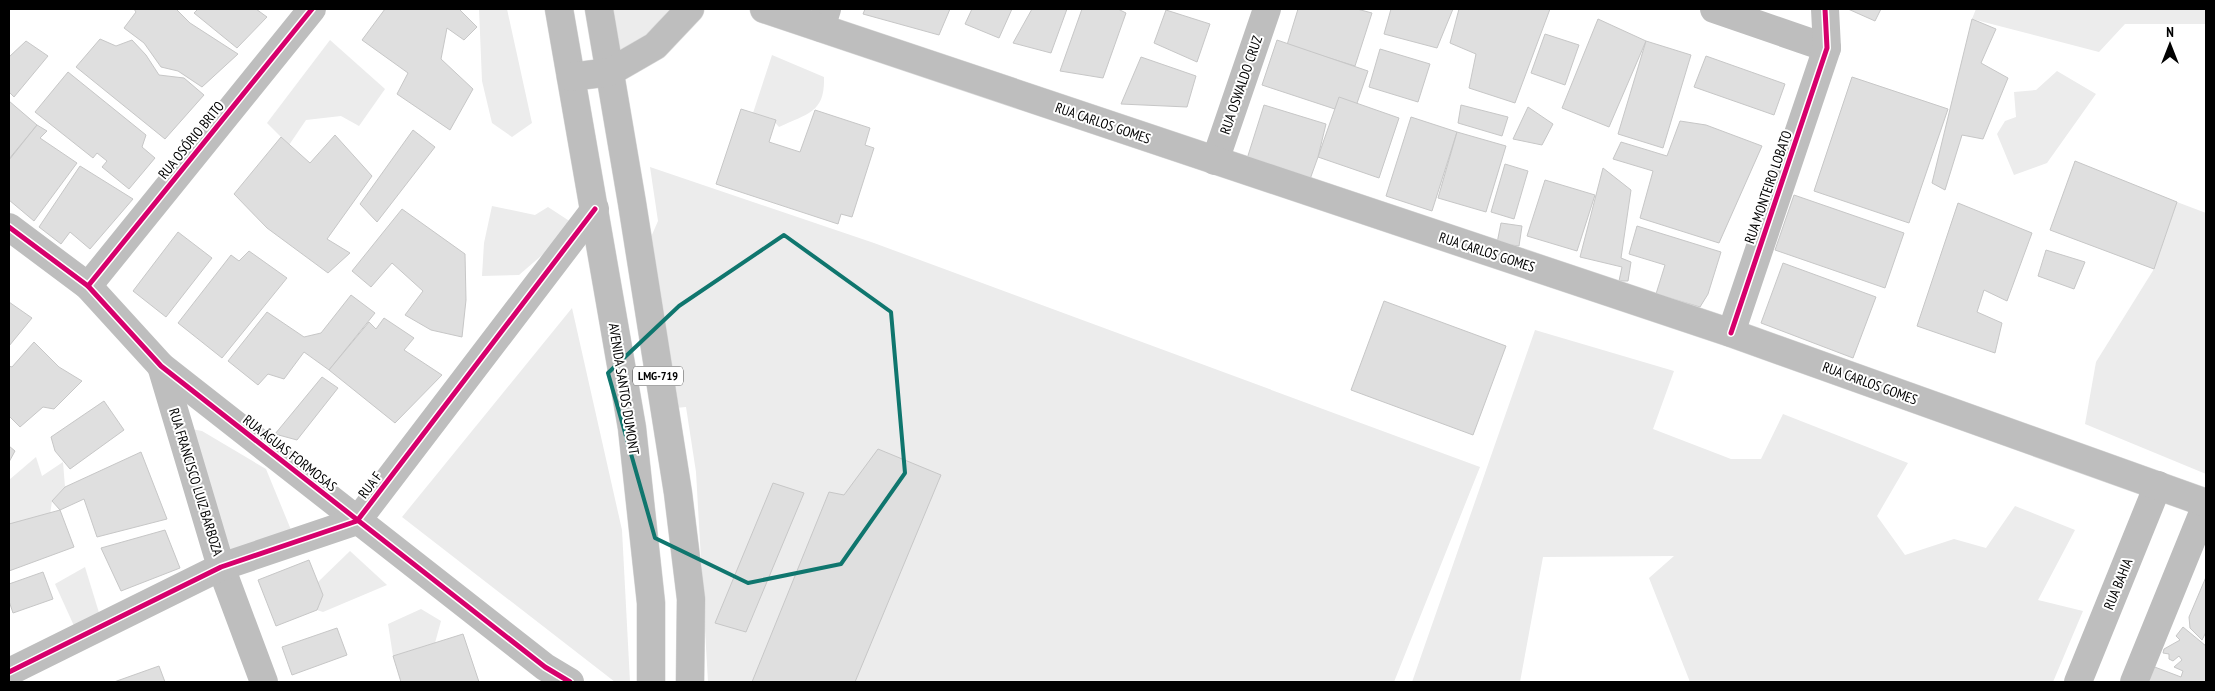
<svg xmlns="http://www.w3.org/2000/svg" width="2215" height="691" font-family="'PT Sans Narrow',sans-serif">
<rect width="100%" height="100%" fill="#fff"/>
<!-- green -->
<g fill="#ececec">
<polygon points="479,9 507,9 532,123 512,137 492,123 482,81"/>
<polygon points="605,9 683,9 613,62"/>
<polygon points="1976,9 2206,9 2206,24 2125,24 2099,52 1972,19"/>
<polygon points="330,40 385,89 359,126 341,116 306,120 289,145 267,123"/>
<path d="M772,55l52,22c1,36 -16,36 -45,50l-8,-9 -18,-5z"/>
<polygon points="2057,71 2096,94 2047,163 2014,175 1997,134 2005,121 2016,117 2014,92 2036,90"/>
<polygon points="650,167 874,243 1480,467 1394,682 708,682 696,472 686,407 664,409 641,260 658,221"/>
<polygon points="2177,202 2206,213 2206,474 2085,424 2096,362 2154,269"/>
<polygon points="492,206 535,215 548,207 571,222 548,250 519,275 482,276 484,243"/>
<polygon points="572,308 622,530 630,682 615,682 402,517"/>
<polygon points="1535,330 1674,371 1653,429 1731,459 1761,459 1783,414 1908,463 1877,516 1905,555 1954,539 1986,548 2015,506 2075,530 2038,600 2083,611 2053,682 1690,682 1649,578 1674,556 1543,557 1520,682 1412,682"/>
<polygon points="186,428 202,431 266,469 296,542 227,557"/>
<polygon points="36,457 42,476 63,462 65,487 52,501 48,529 9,528 9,480"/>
<polygon points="350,551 387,585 323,612 317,610 318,582"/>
<polygon points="85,567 100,616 75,628 55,584"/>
<polygon points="421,609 441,621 435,643 393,656 388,624"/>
</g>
<!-- building -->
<g fill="#dfdfdf" stroke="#c7c7c7">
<polygon points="134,9 176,9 190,23 238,54 202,87 178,71 161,67 144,43 124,28 136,12"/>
<polygon points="198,9 256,9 267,17 237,48 194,13"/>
<polygon points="385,9 459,9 477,27 464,40 447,28 441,59 473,89 450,130 397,94 408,73 362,40"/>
<polygon points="865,9 950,9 939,35 863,14"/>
<polygon points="972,9 1012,9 999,38 965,24"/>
<polygon points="1032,9 1067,9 1051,53 1013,43"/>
<polygon points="1082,9 1118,9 1126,13 1103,78 1060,71"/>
<polygon points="1298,9 1357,9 1372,13 1355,66 1287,45"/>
<polygon points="1391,9 1453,9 1437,48 1384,34"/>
<polygon points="1459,9 1550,9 1515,103 1469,88 1476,54 1450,43"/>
<polygon points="1848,9 1881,9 1875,21"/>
<polygon points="1166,10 1210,24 1197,62 1154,43"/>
<polygon points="1598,19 1646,41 1609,127 1562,108"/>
<polygon points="1972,19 1996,29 1981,63 2008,78 1983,139 1962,135 1945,190 1932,183"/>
<polygon points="1545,34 1579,45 1565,85 1531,73"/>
<polygon points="100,39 116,46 132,40 146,55 159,75 184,78 204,95 165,139 76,67"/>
<polygon points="1277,40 1368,71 1353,115 1262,85"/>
<polygon points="26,41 48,56 14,97 9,92 9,57"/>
<polygon points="1646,41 1691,55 1663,148 1618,134"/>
<polygon points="1380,49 1430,64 1418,102 1369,87"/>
<polygon points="1706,56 1785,84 1774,115 1694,87"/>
<polygon points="1141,57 1196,76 1187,107 1121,104"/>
<polygon points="68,72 146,135 142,147 155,158 129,189 102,167 107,161 97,153 93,158 35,112"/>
<polygon points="1852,77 1948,109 1909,223 1814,191"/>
<polygon points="1339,97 1399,118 1379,178 1318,157"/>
<polygon points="9,101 37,125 9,159"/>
<polygon points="1264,105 1326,124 1318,157 1309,182 1246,162"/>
<polygon points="1461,105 1508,117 1502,136 1458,123"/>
<polygon points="1528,107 1553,124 1542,145 1513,139"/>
<polygon points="741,109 776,120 769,142 800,152 815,110 870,128 865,145 874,148 852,217 841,214 838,224 716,184"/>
<polygon points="1411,117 1457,132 1432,211 1386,196"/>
<polygon points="1680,121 1706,125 1762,146 1719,243 1640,218 1653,171 1613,159 1621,142 1667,156"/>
<polygon points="37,125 47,131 40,138 77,163 34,221 9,200 9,160"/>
<polygon points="413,130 435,147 377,222 360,204"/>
<polygon points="1457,132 1506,146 1486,212 1438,198"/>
<polygon points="335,135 372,176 327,239 350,253 328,273 267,228 234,194 281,137 310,163"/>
<polygon points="2075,161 2177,202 2154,269 2050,230"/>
<polygon points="1505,164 1528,171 1514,219 1491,212"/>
<polygon points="80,166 133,199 90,249 70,232 61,244 39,227"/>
<polygon points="1603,168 1631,190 1621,258 1631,262 1628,281 1619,281 1622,267 1580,257"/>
<polygon points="1545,180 1595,195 1577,251 1527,236"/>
<polygon points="1794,195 1904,233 1885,288 1775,250"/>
<polygon points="1958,203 2032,233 2007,301 1984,290 1977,312 2002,323 1995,353 1917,326"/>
<polygon points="402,209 465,254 466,300 462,337 431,330 405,315 423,291 392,263 371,287 352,271"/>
<polygon points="1501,223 1522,226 1519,246 1497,243"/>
<polygon points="1637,226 1721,252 1708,294 1700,307 1656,294 1665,265 1629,254"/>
<polygon points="178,232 212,258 166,317 133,291"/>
<polygon points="2046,250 2085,262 2074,289 2038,276"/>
<polygon points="249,251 287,278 222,358 178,323 231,255 239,261"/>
<polygon points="1783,263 1876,297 1853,358 1761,323"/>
<polygon points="351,295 375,313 329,370 304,352 284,379 268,374 258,385 228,361 267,312 304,337 321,333"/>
<polygon points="1384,301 1506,346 1473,435 1351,390"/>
<polygon points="9,302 32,318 9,346"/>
<polygon points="384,318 414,338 404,350 442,375 395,423 329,370 369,322 376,329"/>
<polygon points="34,342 59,367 82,381 54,409 43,407 20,427 9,416 9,366 12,367"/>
<polygon points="322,377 338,388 297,440 275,434"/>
<polygon points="104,401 124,430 70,469 55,451 51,437"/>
<polygon points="9,446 15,451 9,462"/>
<polygon points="878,449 941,475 855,682 752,682 829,492 844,495"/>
<polygon points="141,452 167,519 97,537 84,499 60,510 52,501 65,487"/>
<polygon points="773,483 804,493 746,632 715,623"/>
<polygon points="60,510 74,547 9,571 9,524"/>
<polygon points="165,530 180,568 121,591 101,548"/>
<polygon points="309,560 323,595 317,610 276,626 258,580"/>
<polygon points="43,572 53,599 13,613 9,601 9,584"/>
<polygon points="2206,577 2206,632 2202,640 2190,628 2189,617"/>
<polygon points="2183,627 2206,646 2206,682 2146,682 2152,666 2181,677 2183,671 2174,667 2182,660 2179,656 2173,661 2169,659 2169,654 2163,653 2164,649 2180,640 2176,636"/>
<polygon points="337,628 347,655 292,675 282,647"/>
<polygon points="463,634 479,682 401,682 393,656"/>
<polygon points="159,666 165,682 114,682"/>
</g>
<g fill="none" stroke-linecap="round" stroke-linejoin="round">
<!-- major casing -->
<g stroke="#dbdbdb" stroke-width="29">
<g id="major">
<polyline points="559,9 632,428 651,603 651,682"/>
<polyline points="599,9 632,203 678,493 691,599 690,682"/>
<polyline points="764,9 1731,333 2206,503"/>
<polyline points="571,77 610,72 655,46 690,9"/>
</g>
</g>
<!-- minor -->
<g stroke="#bebebe" stroke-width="28">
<polyline points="1714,9 1827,48"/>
<polyline points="821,28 827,9"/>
<polyline points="1215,161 1267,9"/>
<polyline points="9,227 88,286 161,366 545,667 570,682"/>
<polyline points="88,286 312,9"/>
<polyline points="1731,333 1827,48 1825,9"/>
<polyline points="161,366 221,567 264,682"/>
<polyline points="9,672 221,567 357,521 595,209"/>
<polyline points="2078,682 2158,485"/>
<polyline points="2134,682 2206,505"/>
</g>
<!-- major -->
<use href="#major" stroke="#bebebe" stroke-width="28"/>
<!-- cycleway casing -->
<g stroke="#fff" stroke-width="8">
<g id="cycleway">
<polyline points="9,227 88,286 161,366 545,667 570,682"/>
<polyline points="88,286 312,9"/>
<polyline points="1731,333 1827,48 1825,9"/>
<polyline points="9,672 221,567 357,521 595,209"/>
</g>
</g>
<!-- cycleway -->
<use href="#cycleway" stroke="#d6006c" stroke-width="5"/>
</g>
<!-- marked area -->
<path fill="none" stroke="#0f766e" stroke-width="4" stroke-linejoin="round" d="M784,235l107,77 14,161 -64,91 -93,19 -93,-45 -47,-165 71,-67z"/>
<g text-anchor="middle" stroke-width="4" stroke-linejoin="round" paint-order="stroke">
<!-- shield labels -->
<rect fill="#fff" stroke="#4c4c4c" stroke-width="1" x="633" y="366.5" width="50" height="19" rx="4"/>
<g font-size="12" font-weight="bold" fill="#000">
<text x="658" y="380">LMG-719</text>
</g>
<!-- street labels -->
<g font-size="14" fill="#000" stroke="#fff">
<text transform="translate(1241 85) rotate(-71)" y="5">RUA OSWALDO CRUZ</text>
<text transform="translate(1103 123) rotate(19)" y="5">RUA CARLOS GOMES</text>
<text transform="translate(191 140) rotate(-51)" y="5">RUA OSÓRIO BRITO</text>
<text transform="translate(1768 187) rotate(-71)" y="5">RUA MONTEIRO LOBATO</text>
<text transform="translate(1487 252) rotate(18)" y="5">RUA CARLOS GOMES</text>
<text transform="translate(1870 383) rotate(20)" y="5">RUA CARLOS GOMES</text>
<text transform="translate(624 389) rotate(81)" y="5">AVENIDA SANTOS DUMONT</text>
<text transform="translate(290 453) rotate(38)" y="5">RUA ÁGUAS FORMOSAS</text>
<text transform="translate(196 482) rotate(73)" y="5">RUA FRANCISCO LUIZ BARBOZA</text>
<text transform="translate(370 485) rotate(-53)" y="5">RUA F</text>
<text transform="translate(2118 584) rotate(-68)" y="5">RUA BAHIA</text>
</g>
</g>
<!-- border -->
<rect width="2215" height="691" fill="none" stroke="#000000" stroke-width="20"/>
<!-- north arrow -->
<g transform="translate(2170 45)" stroke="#ffffff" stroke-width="4" paint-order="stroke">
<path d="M0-4L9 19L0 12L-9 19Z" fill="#000000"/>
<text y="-8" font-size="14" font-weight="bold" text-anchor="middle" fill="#000000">N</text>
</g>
</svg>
